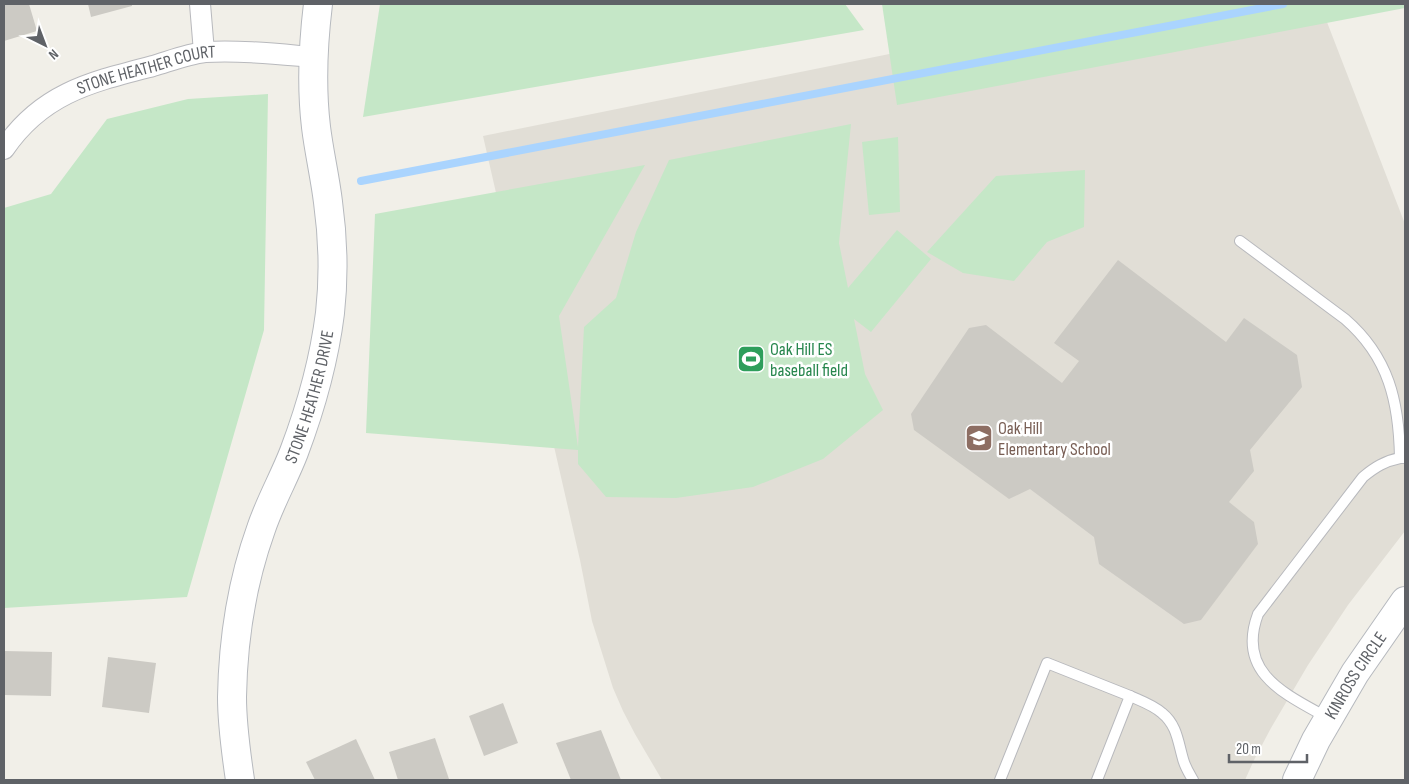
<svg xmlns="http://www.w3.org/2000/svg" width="1409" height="784" font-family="'Sofia Sans Condensed',sans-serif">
<rect width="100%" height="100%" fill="#f1efe8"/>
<!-- education -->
<polygon fill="#e1ded6" points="1137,4 1320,4 1405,224 1405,531 1348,605 1308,665 1271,728 1254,760 1245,780 662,780 635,734 623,711 613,688 592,621 580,560 483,136"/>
<!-- green -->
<g fill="#c5e7c7">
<polygon points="380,4 845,4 864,30 363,117"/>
<polygon points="882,4 1405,4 1405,8 897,105"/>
<polygon points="268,94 264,330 187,597 4,608 4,208 51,194 107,119 188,99"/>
<polygon points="851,124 839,243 848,288 897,230 931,259 871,332 854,319 865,374 883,410 823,459 753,487 676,498 606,497 578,464 578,450 366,433 375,214 645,165 559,316 578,447 584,327 616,298 636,232 669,160"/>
<polygon points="898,137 900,212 869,215 862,142"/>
<polygon points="1085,170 1084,227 1047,242 1014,281 963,273 927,252 996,176"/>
</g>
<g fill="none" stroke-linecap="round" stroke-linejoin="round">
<!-- stream -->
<polyline stroke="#aad4fe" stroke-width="8" points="361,181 1283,4"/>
</g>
<!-- building -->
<g fill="#cccac4">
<polygon points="4,4 29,4 37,31 4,41"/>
<polygon points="88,4 132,4 132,6 91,17"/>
<polygon points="1118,260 1226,342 1244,318 1297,355 1302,387 1250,450 1254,471 1229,502 1254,522 1258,544 1201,620 1184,624 1099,564 1094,537 1030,489 1009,499 914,430 911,414 969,328 986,325 1062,383 1079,361 1054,343"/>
<polygon points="4,651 52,652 51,696 4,695"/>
<polygon points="108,657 156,663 149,713 102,707"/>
<polygon points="503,703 518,743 484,756 469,716"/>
<polygon points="601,730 621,780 571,780 556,743"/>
<polygon points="435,738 449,779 398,780 389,752"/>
<polygon points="356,739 375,780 315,780 306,762"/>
</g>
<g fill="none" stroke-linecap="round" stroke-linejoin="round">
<!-- lane casing -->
<g stroke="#b8b9bd" stroke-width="12">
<g id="lane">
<path d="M1240,241l105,78c44,38 54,83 55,139h5"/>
<path d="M1130,696c11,5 23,9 32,17 15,12 16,29 21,46 2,8 6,14 10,21"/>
<path d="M1328,718c-43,-24 -92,-45 -70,-104l105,-137c12,-10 22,-16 37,-19"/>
<polyline points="1000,780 1047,663 1130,696 1097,780"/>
</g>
</g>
<!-- street casing -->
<g stroke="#b8b9bd" stroke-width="22">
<g id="street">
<polyline points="200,4 204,52"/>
<path id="s1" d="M4,149c38,-56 87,-67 149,-83 17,-5 35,-12 52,-14 35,-2 72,2 107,5"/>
</g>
</g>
<!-- secondary casing -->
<g stroke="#b6b9be" stroke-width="30">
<g id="secondary">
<path id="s2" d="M240,780c-4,-27 -8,-55 -8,-83 1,-57 10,-115 29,-168 9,-27 23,-51 33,-77 17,-45 30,-91 36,-139 4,-36 3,-75 -2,-111 -3,-25 -9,-50 -12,-75 -5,-42 -3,-82 2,-123"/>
<path id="s3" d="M1297,780l19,-40 39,-67 50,-72"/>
</g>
</g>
<!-- lane -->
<use href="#lane" stroke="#fff" stroke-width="10"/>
<!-- street -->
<use href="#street" stroke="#fff" stroke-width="20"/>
<!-- secondary -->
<use href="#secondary" stroke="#fff" stroke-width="28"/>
</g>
<!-- icons -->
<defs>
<g id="stadium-square" transform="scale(1.4375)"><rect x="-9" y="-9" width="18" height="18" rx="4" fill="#2e9e5b" stroke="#fff"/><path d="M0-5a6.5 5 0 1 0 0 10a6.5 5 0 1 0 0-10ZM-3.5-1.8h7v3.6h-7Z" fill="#fff"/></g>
<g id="school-square" transform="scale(1.4375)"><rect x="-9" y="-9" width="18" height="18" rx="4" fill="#8d6e63" stroke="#fff"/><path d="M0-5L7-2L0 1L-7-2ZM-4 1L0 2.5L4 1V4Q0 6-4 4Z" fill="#fff"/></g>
</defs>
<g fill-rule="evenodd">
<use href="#stadium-square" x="751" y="359"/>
<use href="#school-square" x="979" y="438"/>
</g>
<g text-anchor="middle" stroke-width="5" stroke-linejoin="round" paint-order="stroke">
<!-- street labels -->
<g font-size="18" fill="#5f6267" stroke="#fff">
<text dy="6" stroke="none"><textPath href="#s1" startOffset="168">STONE HEATHER COURT</textPath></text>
<text dy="6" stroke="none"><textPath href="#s2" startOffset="396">STONE HEATHER DRIVE</textPath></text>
<text dy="6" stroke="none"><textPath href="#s3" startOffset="120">KINROSS CIRCLE</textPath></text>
</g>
<!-- leisure labels -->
<g font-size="18" fill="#27864d" stroke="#fff" text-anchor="start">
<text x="770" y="355">Oak Hill ES<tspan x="770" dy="21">baseball field</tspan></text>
</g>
<!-- education labels -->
<g font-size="18" fill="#785e54" stroke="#fff" text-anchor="start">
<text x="998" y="434">Oak Hill<tspan x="998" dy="21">Elementary School</tspan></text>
</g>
</g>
<!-- border -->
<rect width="1409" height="784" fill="none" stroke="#5f6267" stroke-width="10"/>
<!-- north arrow -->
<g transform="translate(45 45) rotate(138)" stroke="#ffffff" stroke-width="4" paint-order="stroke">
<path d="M0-4L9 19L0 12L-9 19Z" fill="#5f6267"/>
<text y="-8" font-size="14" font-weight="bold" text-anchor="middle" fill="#5f6267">N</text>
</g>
<!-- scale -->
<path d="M1229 754v8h78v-8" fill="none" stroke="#5f6267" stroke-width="2.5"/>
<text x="1236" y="754" font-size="15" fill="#5f6267" stroke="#ffffff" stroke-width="4" paint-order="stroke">20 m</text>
</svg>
